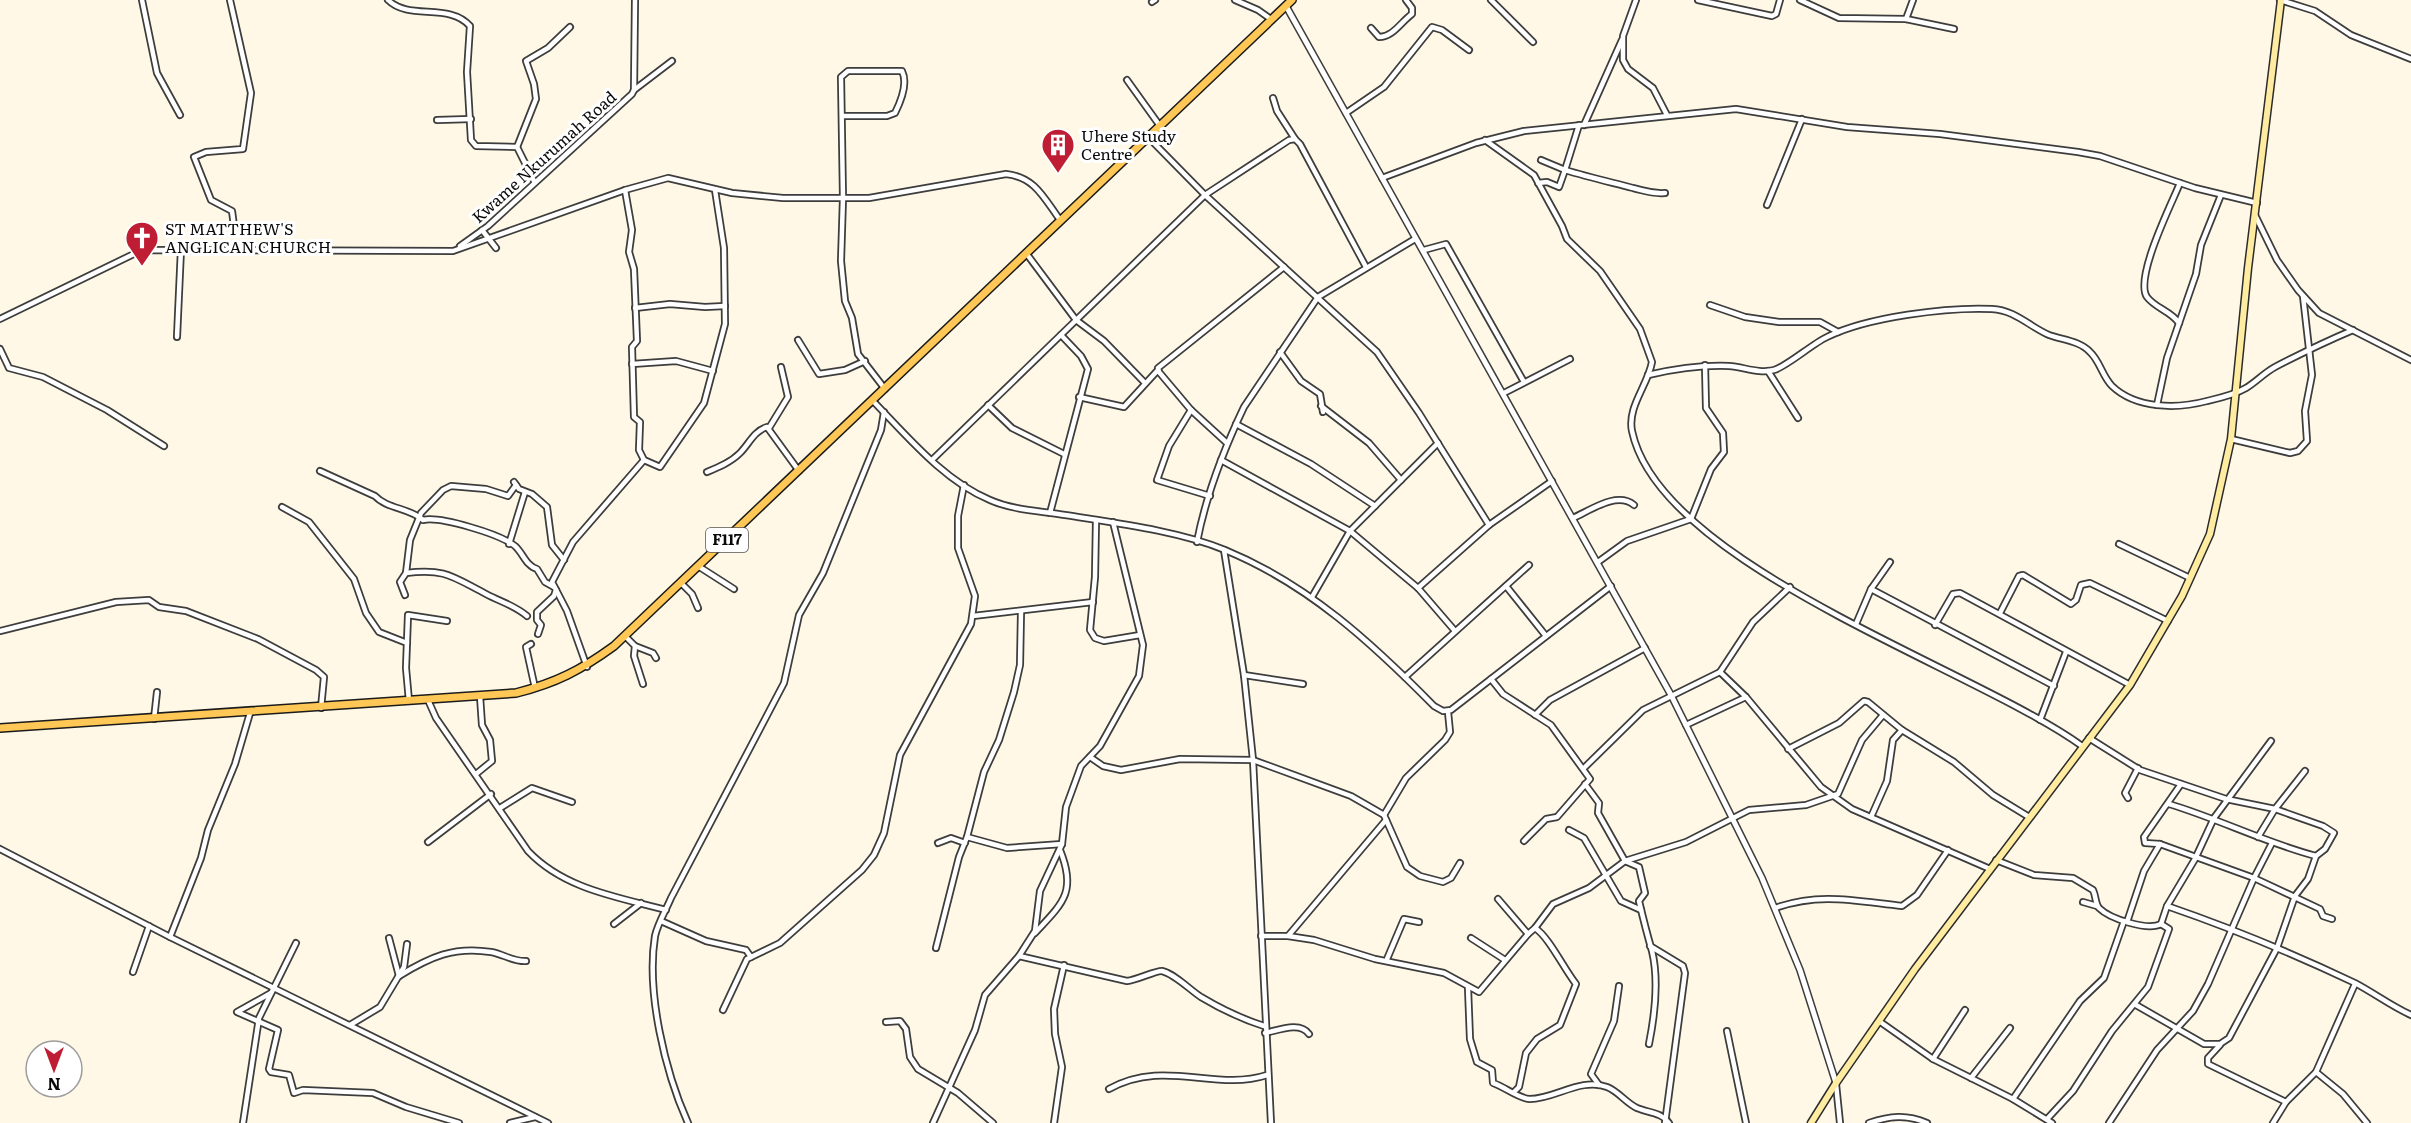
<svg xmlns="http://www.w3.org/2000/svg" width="2411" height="1123" font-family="Literata,serif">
<rect width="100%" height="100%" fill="#fff8e6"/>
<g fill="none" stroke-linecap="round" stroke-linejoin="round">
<!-- minor casing -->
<g stroke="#3d3d3d" stroke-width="8">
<g id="minor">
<polyline points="142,0 157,73 180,115"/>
<polyline points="230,0 251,93 243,149 206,152 194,157 211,200 232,211 234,226"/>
<path d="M388,0c21,21 61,2 82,26l-3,46 4,68 5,6 41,1 17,34"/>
<polyline points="1235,0 1258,10 1272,20"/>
<polyline points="1491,0 1533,42"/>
<polyline points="1636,0 1623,36 1623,60 1628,69 1653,88 1667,115"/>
<polyline points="1698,0 1772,16 1776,14 1780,0"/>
<polyline points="1800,0 1839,18 1906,19 1954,29"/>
<polyline points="2280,0 2315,11 2351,35 2411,59"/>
<polyline points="1152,2 1155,0"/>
<polyline points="1906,19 1913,0"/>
<path d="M1371,28l8,9c14,0 22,-15 33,-23v-6l-6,-8"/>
<polyline points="1127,80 1160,126"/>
<polyline points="634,90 672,61"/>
<polyline points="1273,98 1277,111 1295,139"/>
<polyline points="1346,113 1384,87 1432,27 1442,30 1469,50"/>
<path d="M843,116h44l8,-3c6,-12 13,-30 7,-42h-54l-7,6 2,121 -2,63 4,40 7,17 6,36 27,35"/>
<polyline points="437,120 471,119"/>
<path d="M1579,125l-14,45c23,7 45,12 68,18 13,3 18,6 32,5"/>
<polyline points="1584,125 1622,40"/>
<polyline points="1148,137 1205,195 1377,352 1419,413 1489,525"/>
<path d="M1485,140l49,35 28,51 5,13 33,32 40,58 12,33c-4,23 -25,45 -20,69 28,135 344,238 450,315"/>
<polyline points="517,147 536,99 534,84 526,61 548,48 570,27"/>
<polyline points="1382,178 1476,143 1524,131 1736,109 1847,127 1940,134 2078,152 2100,156 2195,188 2257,203"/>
<polyline points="1538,183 1547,182 1559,187 1565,170 1541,160"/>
<polyline points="625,190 632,230 629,252 634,269 637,341 632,347 634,417 640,422 639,450 644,460 660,467 704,403 725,324 724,248 715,190"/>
<polyline points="1767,205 1802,119"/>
<polyline points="2255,215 2277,260 2298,290 2319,313 2411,360"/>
<polyline points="482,230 496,248"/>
<polyline points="460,246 488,226 632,94 634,90 635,0"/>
<polyline points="1424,250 1446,244 1524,382"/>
<polyline points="1026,253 1076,320 1104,341 1145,383"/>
<polyline points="1710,305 1745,317 1779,322 1820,322 1838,332"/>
<polyline points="635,308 670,304 705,307 725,306"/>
<path d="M0,319l142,-69 311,1 172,-61 43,-12 64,15 51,5h86l137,-24c29,3 38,24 54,46"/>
<path d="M2179,323c-8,-12 -24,-15 -32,-26 -13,-19 25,-94 33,-114"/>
<polyline points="177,337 181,249"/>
<polyline points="798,340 819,374 845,370 865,361"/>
<polyline points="0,349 9,368 43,377 107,410 164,446"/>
<polyline points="1280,352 1301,381 1320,394 1323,412"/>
<polyline points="632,364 676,361 713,371"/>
<polyline points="1768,371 1798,418"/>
<path d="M1648,375c26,-6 54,-10 81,-9 15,1 30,8 45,4 12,-3 38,-26 53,-33 40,-20 120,-30 165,-28 23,1 38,18 57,26 14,5 31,6 41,17 10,9 12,24 22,34 24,23 65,23 95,15 13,-3 27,-6 39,-13 10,-6 18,-15 29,-21 25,-13 52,-26 78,-37"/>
<polyline points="1504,393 1570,359"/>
<polyline points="1079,397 1124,407 1158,370"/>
<path d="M873,401c34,35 71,80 117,99 22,10 51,11 75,15 50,8 114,16 160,35 83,34 147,93 209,156l9,5 8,-1 160,-124"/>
<polyline points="988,405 1012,428 1064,454"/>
<polyline points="2157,405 2167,358 2196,274 2201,245 2221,195"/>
<polyline points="1321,406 1369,443 1401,480"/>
<polyline points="1191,410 1169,446 1157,480 1210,496"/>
<polyline points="1236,424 1311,464 1375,506"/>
<polyline points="769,428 788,397 781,367"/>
<polyline points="2231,439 2290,453 2298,451 2307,441 2305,411 2312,375 2303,296"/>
<polyline points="1227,443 1191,410 1159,372 1158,368 1284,267"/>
<polyline points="932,460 1205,195 1289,140 1295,139 1300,144 1366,267"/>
<polyline points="1221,460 1350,531 1418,588 1455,631"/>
<path d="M320,471l55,25c12,13 35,12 48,24 17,-4 77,14 92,26 8,7 11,20 22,23l8,13 9,5"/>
<path d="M707,472c12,-5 24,-10 33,-19 9,-9 14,-22 27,-26l32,44"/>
<polyline points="514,482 519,489 532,494 547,507 552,545 564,560"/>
<polyline points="282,507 309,522 354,579 366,613 379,632 407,643"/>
<polyline points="1050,513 1088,369 1081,356 1061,335"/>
<path d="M1573,518c18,-8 44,-27 61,-13"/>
<polyline points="1096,520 1095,577 1090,630 1095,638 1104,641 1140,635"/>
<path d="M1197,542c9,-47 27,-93 47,-135l74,-110 97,-58"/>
<polyline points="509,544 525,492"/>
<polyline points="2119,544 2190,578"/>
<polyline points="1224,550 1244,675 1253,760 1271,1123"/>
<polyline points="1598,562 1627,541 1691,519 1711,469 1724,452 1723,433 1706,408 1705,365"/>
<polyline points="698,566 734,589"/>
<path d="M406,573c39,-5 47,4 80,21 15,8 28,11 41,22"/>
<polyline points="681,583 692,594 698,608"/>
<polyline points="1506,586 1546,636"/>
<polyline points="1418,588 1489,525 1552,481"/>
<polyline points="1871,589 2054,686"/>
<polyline points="405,595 400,582 406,573 410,540 421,513 443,490 451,486 486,489 508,496 516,485"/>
<polyline points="1312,597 1350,531 1438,443"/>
<polyline points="1021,612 1020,665 1014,692 999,740 984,772 967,837 1007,848 1062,844"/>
<polyline points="2000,613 2019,576 2023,575 2071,604 2076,600 2081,585 2090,583 2168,621"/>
<polyline points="973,616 1093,602"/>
<polyline points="1856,624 1871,589 1890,562"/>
<polyline points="1935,625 1953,594 1960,593 2130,685"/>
<polyline points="0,631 116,602 149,600 159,607 186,611 258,639 316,670 324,677 321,708"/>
<polyline points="538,634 541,625 537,620 537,612 554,596 556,590"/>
<polyline points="625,636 635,646 634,656 643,684"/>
<polyline points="531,644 526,647 535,688"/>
<polyline points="635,646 653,653 656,658"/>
<polyline points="587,667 567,611 552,582 573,542 644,460"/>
<polyline points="1720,672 1746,697 1821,787 1852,809 1990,869"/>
<polyline points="1244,675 1303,684"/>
<polyline points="1405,677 1529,565"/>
<polyline points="1491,679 1503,694 1551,725 1590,779 1557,817 1546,819 1524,841"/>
<path d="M428,700l8,18 92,133c36,38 89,46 138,59"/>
<polyline points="409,701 406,668 408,615 447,621"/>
<polyline points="1535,715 1550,700 1645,648"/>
<polyline points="154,719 157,692"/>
<polyline points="2040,720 2066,652"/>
<polyline points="1686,725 1746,697"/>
<polyline points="2089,738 2140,770 2226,799 2275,809 2323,826 2334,833 2325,849 2316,856 2308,879 2295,896 2277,948 2229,1038 2220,1044 2204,1044 2136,1005"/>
<polyline points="1788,749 1839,723 1864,701 1868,702 1902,730 1954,762 1993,795 2029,817"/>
<polyline points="1090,757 1103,766 1121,770 1180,759 1253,760 1351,796 1384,815 1407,867 1420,876 1443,882 1451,878 1460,863"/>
<polyline points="1584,768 1643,710 1720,672 1753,622 1790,587"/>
<polyline points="476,774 492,761 490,740 482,725 480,696"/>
<path d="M1585,784l14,19 -1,10 27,48 14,6 6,26 -6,8c4,17 8,33 13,50 7,29 3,63 -3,93"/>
<polyline points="2181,784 2144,837 2145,843 2160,844 2254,878 2320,909 2323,916 2332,919"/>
<polyline points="2128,798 2125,793 2138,768"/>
<path d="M2169,804c50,15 97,39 147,52"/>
<polyline points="500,808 532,788 572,802"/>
<polyline points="1384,815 1406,778 1445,740 1450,732 1448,712"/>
<polyline points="1871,817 1887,781 1893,740 1902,730"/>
<polyline points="1569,830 1584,838 1621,901 1641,910"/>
<polyline points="2258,837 2275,809 2305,771"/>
<polyline points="428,842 491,794"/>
<polyline points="938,843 951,838 965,843"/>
<polyline points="0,849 170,937 548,1123"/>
<path d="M1996,860l38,15 39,3 20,12c3,6 2,13 6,18 11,11 49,23 62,16"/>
<polyline points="2083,902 2097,906"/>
<path d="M2167,906c64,22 127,48 188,77 19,10 36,23 56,32"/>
<path d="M1775,908c45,-16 81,-7 127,-2l15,-11 31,-45"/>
<polyline points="661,921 706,941 746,950 751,957"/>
<polyline points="2127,922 2144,871 2160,844"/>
<polyline points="614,924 641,903"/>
<path d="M1035,933c28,-30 42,-41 25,-83"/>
<polyline points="1528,934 1535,928 1553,904 1589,888 1625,861 1686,842 1749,810 1806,805 1838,794 1862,740 1883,715"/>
<polyline points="1261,936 1288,936 1386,820"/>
<polyline points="1288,936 1314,940 1375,959 1444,973 1479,992 1528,934 1498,899"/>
<polyline points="170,937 201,858 208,830 235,764 250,713"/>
<polyline points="389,938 399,976"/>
<polyline points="1471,938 1505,960"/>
<polyline points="1650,946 1683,966 1685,973 1665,1123"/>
<polyline points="936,948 959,857 967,837"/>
<path d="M1019,956l108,25c10,-1 30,-11 35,-10 13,3 28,19 39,26 20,12 41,22 63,29"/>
<polyline points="1387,959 1404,919 1419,922"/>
<polyline points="133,972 149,926"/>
<path d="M399,976c31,-19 55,-30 92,-24 12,2 23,10 35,9"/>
<path d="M1468,988l2,51 7,23 15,8 1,13c12,4 26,16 37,16 25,0 51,-22 77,-12 11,4 19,16 30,21 12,5 24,4 32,15"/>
<polyline points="271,993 237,1012 278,1030 269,1069 271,1072 289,1075 294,1093 303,1090 373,1093 406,1107 459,1123"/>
<polyline points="723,1010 747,959 780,943 862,870 874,855 884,833 900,755 971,624 975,596 958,548 958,516 964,485"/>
<polyline points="1879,1021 1933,1059 2013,1099 2052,1123"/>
<polyline points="886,1022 900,1021 906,1029 910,1057 918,1069 958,1093 993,1123"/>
<polyline points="350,1025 380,1007 404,967 407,944"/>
<polyline points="1727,1031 1746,1123"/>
<path d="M1265,1033c14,-3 35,-12 44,1"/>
<polyline points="2220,1045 2208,1058 2208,1064 2286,1102 2273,1123"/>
<polyline points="1933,1059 1965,1010"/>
<polyline points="2316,1072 2343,1094 2367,1123"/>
<polyline points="1971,1078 2010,1028"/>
<polyline points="1836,1084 1840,1123"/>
<polyline points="1599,1085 1591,1074 1614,1021 1619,986"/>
<path d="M1109,1089c55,-31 106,3 158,-14"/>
<path d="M1514,1092l5,-5 7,-34 11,-14 23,-14 16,-41c-12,-15 -27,-47 -41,-56"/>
<polyline points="2013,1099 2080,1001 2104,978 2124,921"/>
<polyline points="2286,1102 2316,1072 2355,984"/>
<polyline points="2048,1118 2073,1091 2112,1031 2148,987 2169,929 2161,924 2167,906 2195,859 2214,818 2271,741"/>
<polyline points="243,1123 259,1018 296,943"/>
<polyline points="510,1123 535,1117"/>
<path d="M688,1123c-23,-51 -42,-131 -33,-187 3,-13 11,-26 16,-38l113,-215 15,-68 24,-42 58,-143 3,-18"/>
<polyline points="933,1123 975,1030 985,995 1019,956 1035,931 1040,891 1062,844 1066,807 1081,766 1100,746 1139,676 1143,645 1113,522"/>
<polyline points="1054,1123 1062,1067 1055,1034 1054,1009 1064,965"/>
<path d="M1869,1123c21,-7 37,-9 58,0"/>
<polyline points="2109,1123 2157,1050 2193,1011 2208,984 2254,878 2272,843"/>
</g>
</g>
<!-- tertiary casing -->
<g stroke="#3d3d3d" stroke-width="8">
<polyline id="tertiary" points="1286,6 1671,695 1762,878 1800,970 1836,1083"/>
</g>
<!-- secondary casing -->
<g stroke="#2c2c2c" stroke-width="9">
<polyline id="secondary" points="1811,1123 1836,1083 1915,969 2130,685 2182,596 2210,534 2231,439 2248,268 2281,0"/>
</g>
<!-- primary casing -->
<g stroke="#1b1b1b" stroke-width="10">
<path id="primary" d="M0,728l516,-35c40,-10 65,-23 98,-47l678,-646"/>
</g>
<!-- minor -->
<use href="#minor" stroke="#fff" stroke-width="4.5"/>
<!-- tertiary -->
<use href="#tertiary" stroke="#fff" stroke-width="5"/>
<!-- secondary -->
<use href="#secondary" stroke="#ffeca1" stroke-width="6"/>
<!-- primary -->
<use href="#primary" stroke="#ffc756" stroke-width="7"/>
</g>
<!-- icons -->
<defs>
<g id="building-pin" transform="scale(1.725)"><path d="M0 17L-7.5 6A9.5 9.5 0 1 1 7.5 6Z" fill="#be1d33" stroke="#fff"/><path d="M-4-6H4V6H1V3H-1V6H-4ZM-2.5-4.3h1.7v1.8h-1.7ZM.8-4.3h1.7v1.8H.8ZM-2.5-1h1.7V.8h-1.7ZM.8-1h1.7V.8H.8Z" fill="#fff"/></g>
<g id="church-pin" transform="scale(1.725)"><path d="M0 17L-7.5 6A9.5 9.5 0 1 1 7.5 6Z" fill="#be1d33" stroke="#fff"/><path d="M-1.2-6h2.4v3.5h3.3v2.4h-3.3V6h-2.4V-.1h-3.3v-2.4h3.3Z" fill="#fff"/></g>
</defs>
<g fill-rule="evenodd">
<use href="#building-pin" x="1058" y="145"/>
<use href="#church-pin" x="142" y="238"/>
</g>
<g text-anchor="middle" stroke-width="6" stroke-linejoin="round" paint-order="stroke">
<!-- shield labels -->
<rect fill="#fff" stroke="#545454" stroke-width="1.5" x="706" y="528" width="42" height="24" rx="4.5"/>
<g font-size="15" font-weight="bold" fill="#0a0a0a">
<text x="727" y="545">F117</text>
</g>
<!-- poi labels -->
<g font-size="16" fill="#0a0a0a" stroke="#fff" text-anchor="start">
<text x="1081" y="142">Uhere Study<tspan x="1081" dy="18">Centre</tspan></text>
<text x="165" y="235">ST MATTHEW'S<tspan x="165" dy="18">ANGLICAN CHURCH</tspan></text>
</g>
<!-- street labels -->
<g font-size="16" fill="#0a0a0a" stroke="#fff">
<text transform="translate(544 157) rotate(-42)" y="6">Kwame Nkurumah Road</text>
</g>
</g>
<!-- north arrow -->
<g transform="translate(54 1069) rotate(180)"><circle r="28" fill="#ffffff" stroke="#9d9d9d" stroke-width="1.5"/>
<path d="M0-4.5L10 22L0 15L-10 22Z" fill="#be1d33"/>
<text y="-9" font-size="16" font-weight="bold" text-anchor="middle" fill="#0a0a0a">N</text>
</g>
</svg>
